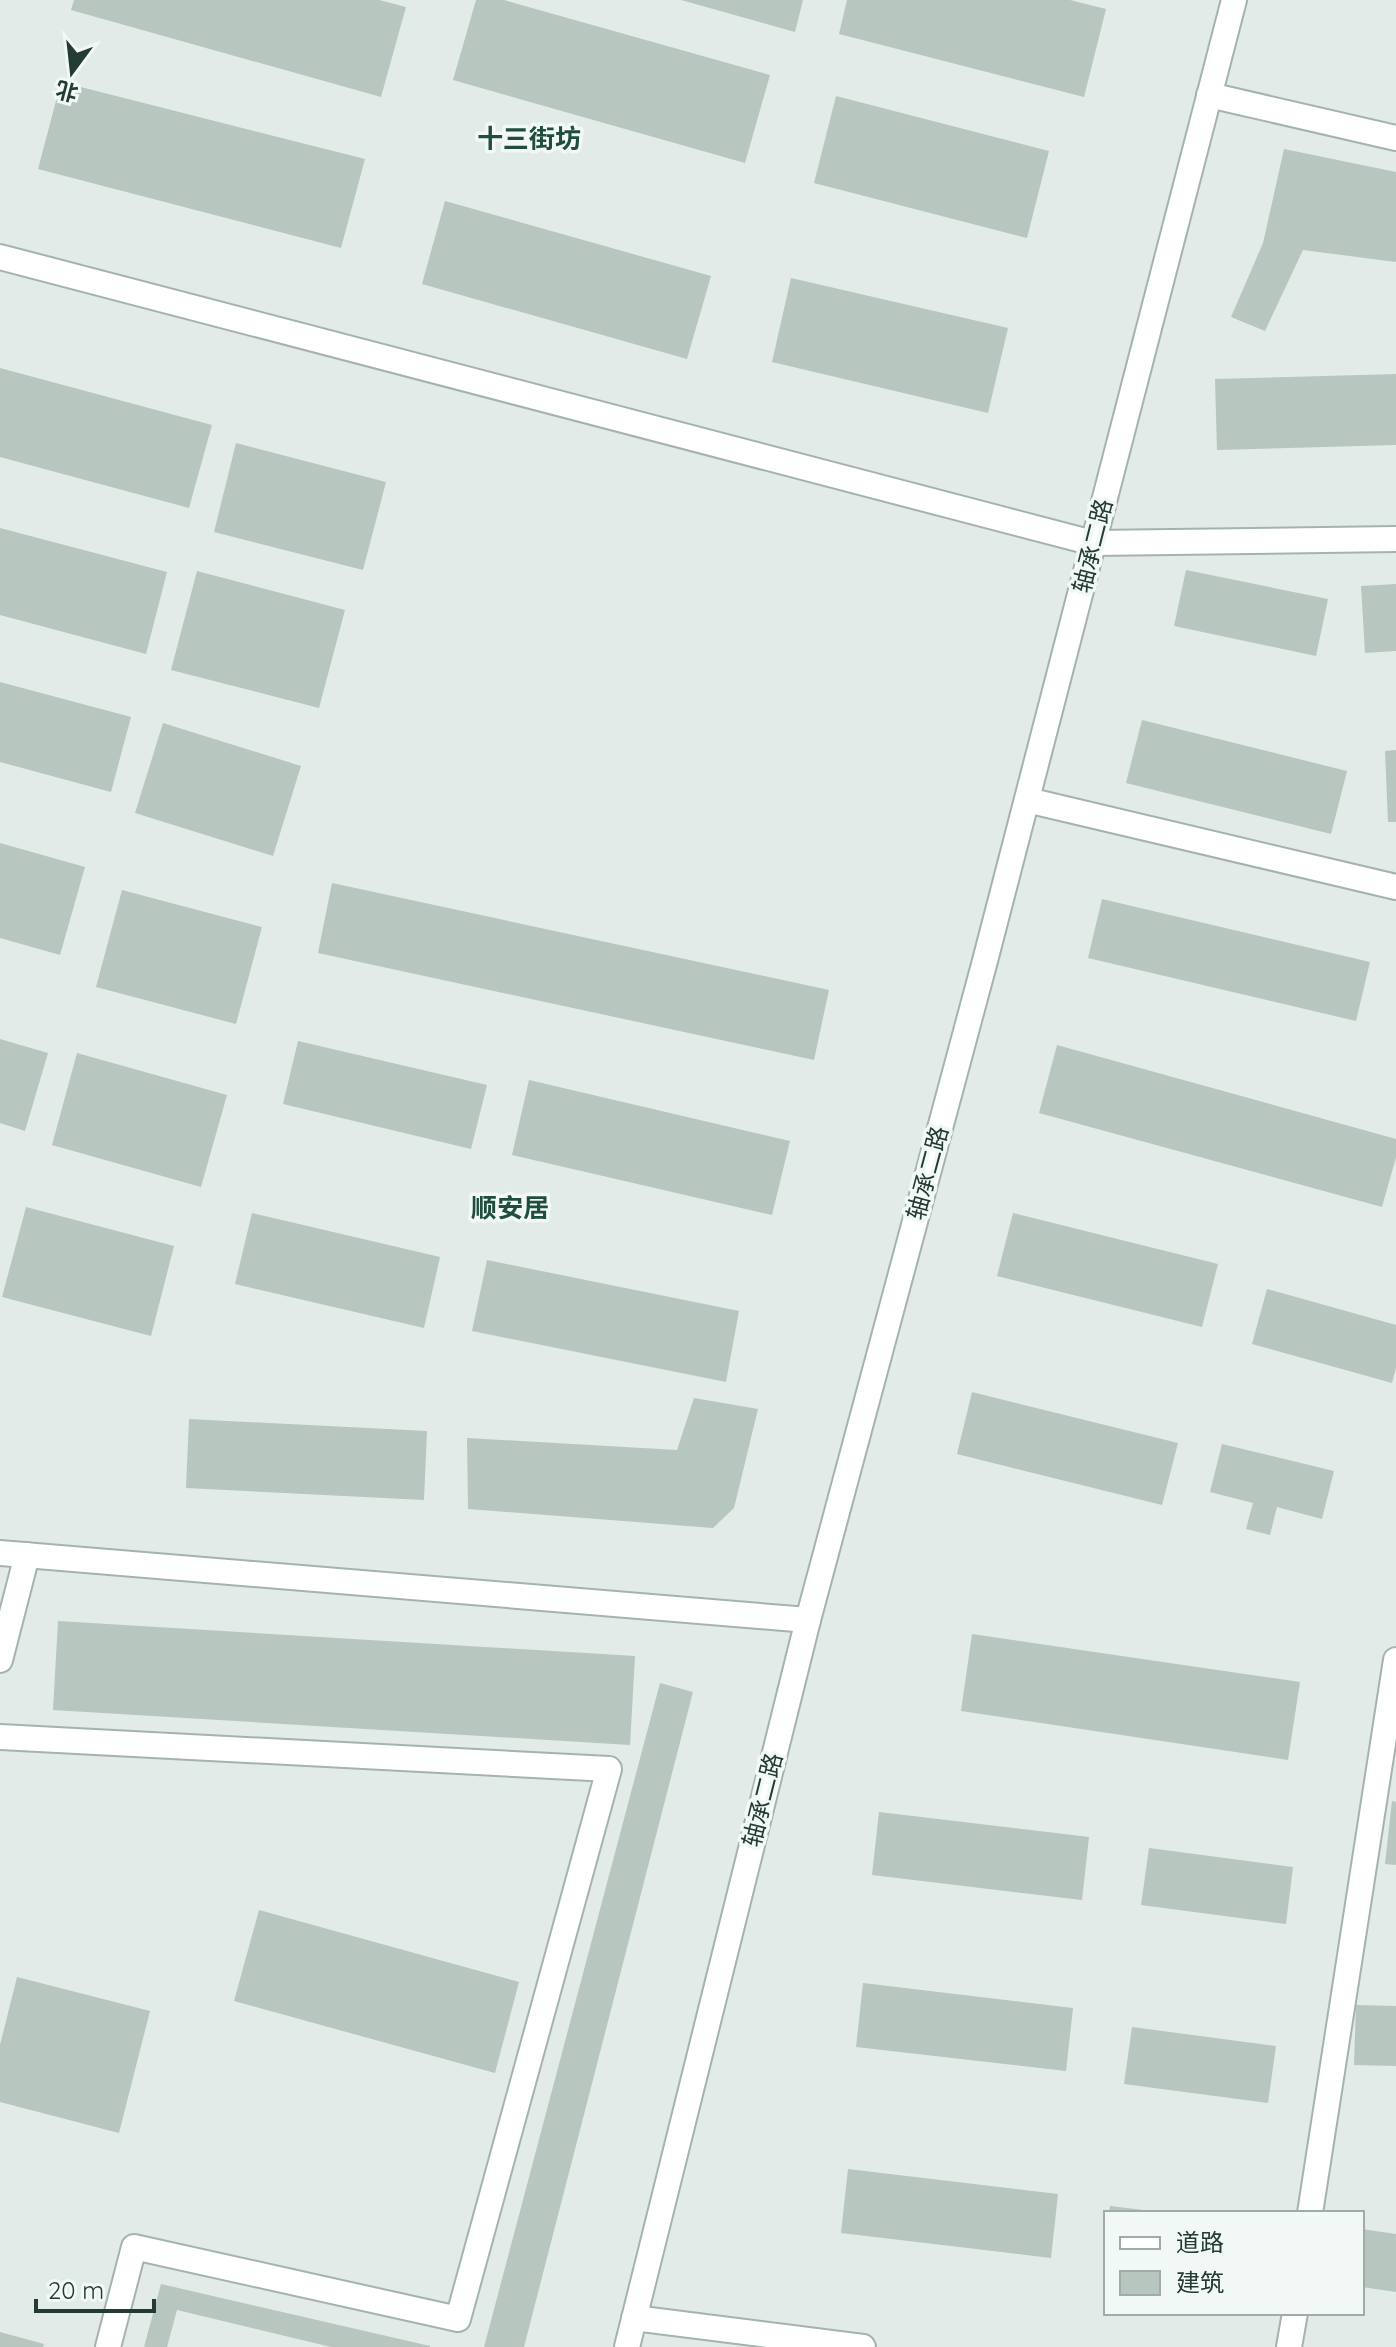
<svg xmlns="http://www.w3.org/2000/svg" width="1396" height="2347" font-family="Quicksand,'Noto Sans SC',sans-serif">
<rect width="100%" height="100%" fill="#e2ebe7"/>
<!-- building -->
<g fill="#b7c6bf">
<polygon points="74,0 379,0 406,7 381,97 71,10"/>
<polygon points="476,0 504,0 770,75 745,163 453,80"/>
<polygon points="681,0 803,0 795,32"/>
<polygon points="847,0 1070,0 1106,9 1084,97 839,34"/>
<polygon points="61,82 365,159 341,248 38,169"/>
<polygon points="836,96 1049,151 1027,238 814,183"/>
<polygon points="1284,149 1396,172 1396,262 1303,250 1265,331 1231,317 1263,243"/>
<polygon points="445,201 711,276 687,359 422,284"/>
<polygon points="791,278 1008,328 988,413 772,362"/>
<polygon points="0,368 212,425 189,508 0,457"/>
<polygon points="1396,374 1396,445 1217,450 1215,379"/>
<polygon points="236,443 386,482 363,570 214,532"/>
<polygon points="0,528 167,572 146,654 0,615"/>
<polygon points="1186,570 1328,599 1316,656 1174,626"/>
<polygon points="197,571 345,610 319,708 171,670"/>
<polygon points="1396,584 1396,651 1365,653 1361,586"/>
<polygon points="0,682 131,717 111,792 0,762"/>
<polygon points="1142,720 1347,771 1331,834 1126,783"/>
<polygon points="163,723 301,766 273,856 135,813"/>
<polygon points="1396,750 1396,822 1388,822 1385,751"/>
<polygon points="0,843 85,867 60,955 0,938"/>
<polygon points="332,883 829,990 814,1060 318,953"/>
<polygon points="122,890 262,927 236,1024 96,987"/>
<polygon points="1102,899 1370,962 1356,1021 1088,958"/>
<polygon points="0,1039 48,1053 25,1131 0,1123"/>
<polygon points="298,1041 487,1085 471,1149 283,1104"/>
<polygon points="1057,1045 1396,1139 1396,1157 1382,1207 1039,1113"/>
<polygon points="77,1053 227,1095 201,1187 52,1145"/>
<polygon points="529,1080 790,1141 772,1215 512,1155"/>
<polygon points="26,1207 174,1246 151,1336 2,1297"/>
<polygon points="252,1213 440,1257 424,1328 235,1284"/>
<polygon points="1013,1213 1218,1264 1202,1327 997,1276"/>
<polygon points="487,1260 739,1311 726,1382 472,1331"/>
<polygon points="1267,1289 1396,1325 1396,1368 1392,1383 1252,1344"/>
<polygon points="972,1392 1178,1443 1162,1505 957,1454"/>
<polygon points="694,1398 758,1409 734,1508 713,1528 468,1509 467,1438 677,1450"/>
<polygon points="189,1419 427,1431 424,1500 186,1488"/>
<polygon points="1222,1444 1334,1471 1322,1519 1277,1507 1270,1535 1246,1529 1253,1503 1210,1492"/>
<polygon points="58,1621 635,1656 630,1745 53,1710"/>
<polygon points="972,1634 1300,1682 1288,1760 961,1711"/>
<polygon points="660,1683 693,1692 524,2347 484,2347"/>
<polygon points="1392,1801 1396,1802 1396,1865 1385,1864"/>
<polygon points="879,1812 1089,1837 1082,1900 872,1875"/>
<polygon points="1149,1848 1293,1867 1286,1924 1141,1905"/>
<polygon points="259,1910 519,1982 495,2073 234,2001"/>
<polygon points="17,1977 150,2011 119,2133 0,2102 0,2045"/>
<polygon points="863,1983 1073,2008 1066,2071 856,2047"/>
<polygon points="1356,2005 1396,2006 1396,2066 1354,2065"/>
<polygon points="1132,2027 1276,2046 1268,2103 1124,2084"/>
<polygon points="848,2169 1058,2194 1051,2258 841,2233"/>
<polygon points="1110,2206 1152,2211 1152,2213 1109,2213"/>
<polygon points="1362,2229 1396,2234 1396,2292 1362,2287"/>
<polygon points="161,2284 430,2346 430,2347 331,2347 177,2310 167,2347 144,2347"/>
<polygon points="0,2332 44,2344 43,2347 0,2347"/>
</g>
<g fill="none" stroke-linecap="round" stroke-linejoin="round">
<!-- minor casing -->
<g stroke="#a5b3ad" stroke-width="28">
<g id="minor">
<polyline points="1209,95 1396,138"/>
<polyline points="0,257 1093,543 1396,539"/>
<polyline points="1027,800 1396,887"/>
<polyline points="0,1553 808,1620"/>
<polyline points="0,1660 27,1555"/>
<polyline points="0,1737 609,1769 458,2319 134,2247 108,2347"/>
<polyline points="1310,2213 1396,1660"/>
<polyline points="634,2318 863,2347"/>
<polyline points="627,2347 808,1620 986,957 1234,0"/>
<polyline points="1289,2347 1295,2313"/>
</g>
</g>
<!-- minor -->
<use href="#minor" stroke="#fff" stroke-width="24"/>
</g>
<g text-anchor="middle" stroke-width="7" stroke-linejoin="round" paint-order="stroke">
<!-- street labels -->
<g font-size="24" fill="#233b33" stroke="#f2f8f5">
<text transform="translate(1093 546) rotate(-76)" y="8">轴承二路</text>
<text transform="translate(928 1173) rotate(-75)" y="8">轴承二路</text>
<text transform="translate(763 1800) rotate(-76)" y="8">轴承二路</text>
</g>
<!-- neighbourhood labels -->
<g font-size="26" font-weight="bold" fill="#1f4d3f" stroke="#f2f8f5">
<text x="529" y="148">十三街坊</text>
<text x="510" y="1217">顺安居</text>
</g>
</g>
<!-- legend -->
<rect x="1104" y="2211" width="260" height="104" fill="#f2f8f5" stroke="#9faca7" stroke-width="2"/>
<rect x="1120" y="2237" width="40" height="12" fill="#ffffff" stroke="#9faca7" stroke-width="2"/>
<text x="1176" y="2251" font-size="24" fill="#233b33">道路</text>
<rect x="1120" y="2271" width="40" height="24" fill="#b7c6bf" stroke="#9faca7" stroke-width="2"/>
<text x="1176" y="2291" font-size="24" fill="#233b33">建筑</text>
<!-- north arrow -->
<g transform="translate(72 72) rotate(195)" stroke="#f2f8f5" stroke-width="6" paint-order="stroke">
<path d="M0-6L14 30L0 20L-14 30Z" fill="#233b33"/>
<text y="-12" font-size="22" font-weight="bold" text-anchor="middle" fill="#233b33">北</text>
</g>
<!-- scale -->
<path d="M36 2299v12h118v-12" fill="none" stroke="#233b33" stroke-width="4"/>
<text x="48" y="2299" font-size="24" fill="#233b33" stroke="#f2f8f5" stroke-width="6" paint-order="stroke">20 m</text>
</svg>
